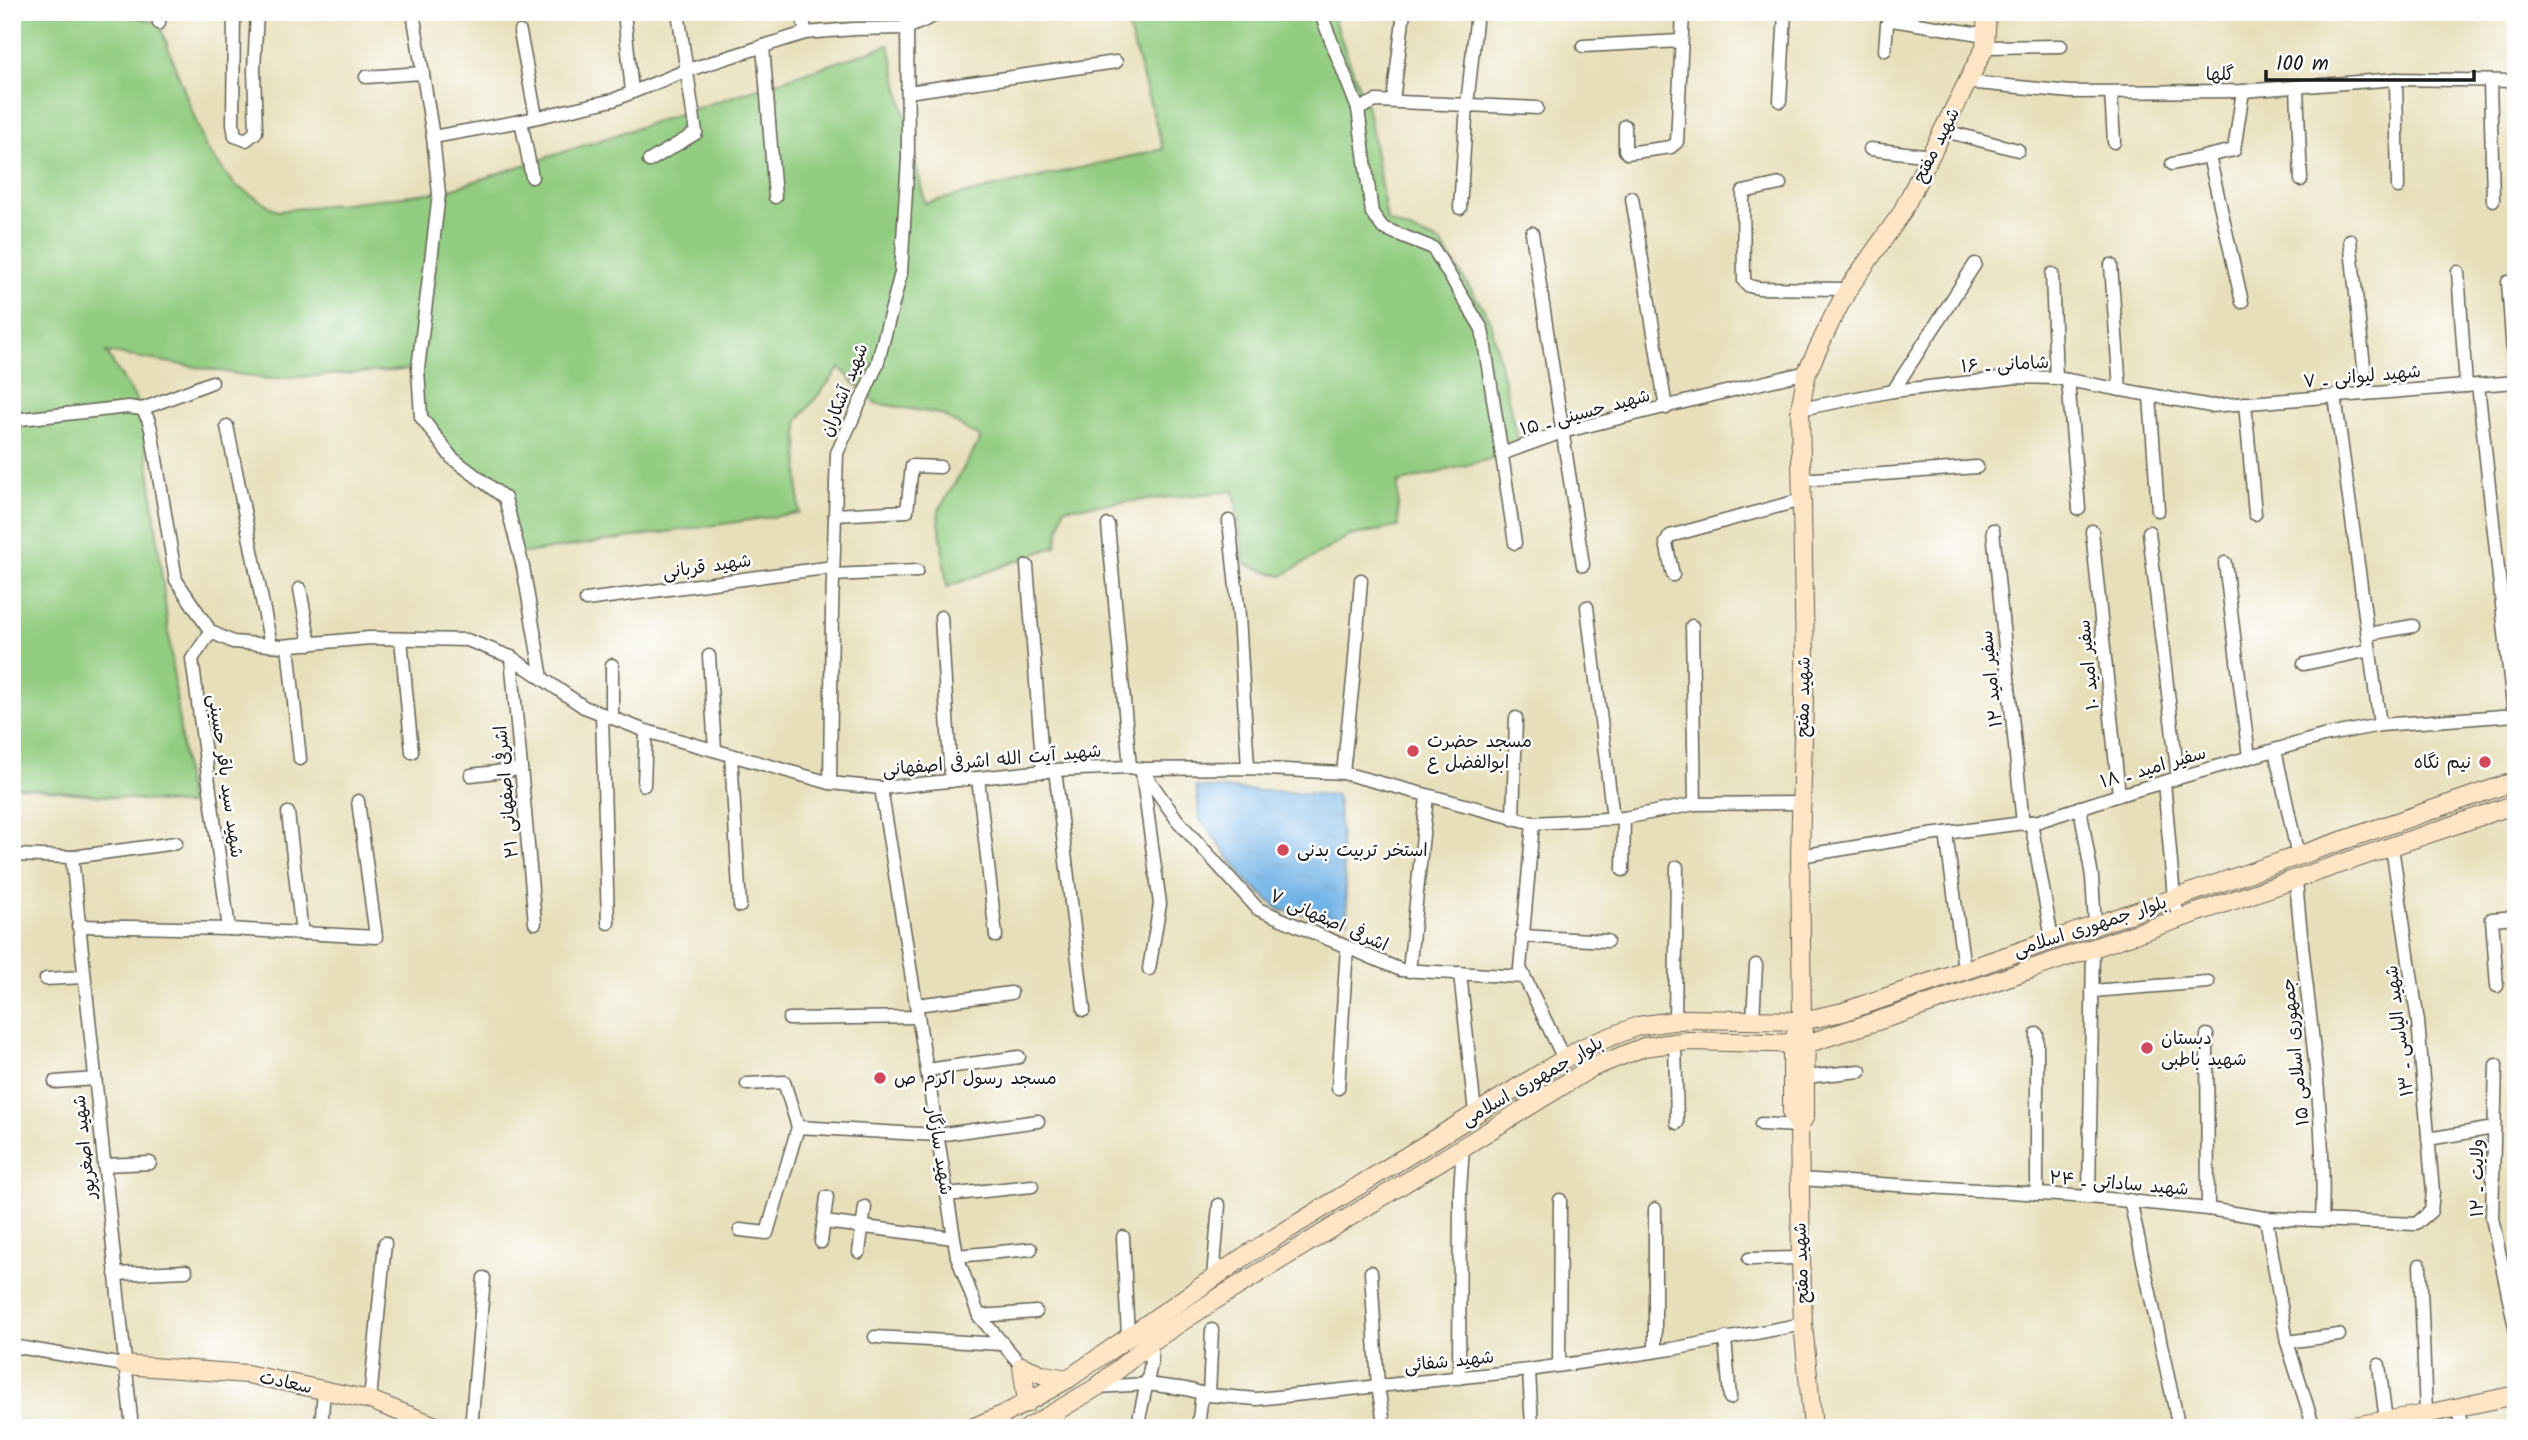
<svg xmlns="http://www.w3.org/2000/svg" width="2528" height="1440" font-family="Kalam,'Playpen Sans Arabic',sans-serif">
<defs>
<pattern id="water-ripples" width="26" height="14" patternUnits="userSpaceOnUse" patternTransform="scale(1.75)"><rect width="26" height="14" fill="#73b4e7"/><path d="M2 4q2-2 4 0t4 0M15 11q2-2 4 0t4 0" fill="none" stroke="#639ac6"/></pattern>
</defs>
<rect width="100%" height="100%" fill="#fff"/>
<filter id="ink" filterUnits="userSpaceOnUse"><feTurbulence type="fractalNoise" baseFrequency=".0143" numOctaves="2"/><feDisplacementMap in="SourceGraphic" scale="14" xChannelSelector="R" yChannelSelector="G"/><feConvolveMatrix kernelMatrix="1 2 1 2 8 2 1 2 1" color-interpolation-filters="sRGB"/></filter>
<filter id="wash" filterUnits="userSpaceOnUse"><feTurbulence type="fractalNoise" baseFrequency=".00686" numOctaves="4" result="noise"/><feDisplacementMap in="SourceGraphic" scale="28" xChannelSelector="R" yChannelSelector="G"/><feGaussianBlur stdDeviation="1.57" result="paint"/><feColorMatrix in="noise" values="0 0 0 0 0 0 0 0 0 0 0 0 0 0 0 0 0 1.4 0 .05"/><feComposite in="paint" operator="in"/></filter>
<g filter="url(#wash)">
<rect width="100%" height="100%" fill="#e7dfba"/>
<!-- green -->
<polygon fill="#92cc80" stroke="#57744e" stroke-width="2" points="12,12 118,12 159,23 206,148 235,185 278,211 445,191 889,45 925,203 1163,149 1124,12 1331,12 1369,114 1387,221 1440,242 1490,319 1520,451 1398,483 1398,527 1349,536 1282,576 1245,564 1234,491 1064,508 1056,546 947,587 938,512 981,438 940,414 875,403 840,368 798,420 799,513 518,554 505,498 458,465 421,417 418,369 267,379 106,352 142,409 189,805 12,786"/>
<!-- water -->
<polygon fill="url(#water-ripples)" stroke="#486882" stroke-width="2" points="1196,787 1337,795 1348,920 1280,910 1247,881 1200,819"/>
</g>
<g filter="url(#ink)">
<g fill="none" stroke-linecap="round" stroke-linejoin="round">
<!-- street casing -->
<g stroke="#636053" stroke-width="15">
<g id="street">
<polyline points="159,12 159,23"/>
<polyline points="234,12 233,124 235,136 246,140 256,132 254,70 257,12"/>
<polyline points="413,12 433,137 439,194 418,369 421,417 452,458 505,498 523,567 542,678"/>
<polyline points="624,12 632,92"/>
<polyline points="803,12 805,33"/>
<polyline points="1320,12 1358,109 1372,213 1383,228 1433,248 1482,329 1501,449 1507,452 1562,432 1807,372"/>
<polyline points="520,32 536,117"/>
<polyline points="763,46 775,197"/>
<polyline points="1583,46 1681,41"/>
<polyline points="1985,47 2061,46"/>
<polyline points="1885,50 1887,24 1892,20 1986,35"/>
<polyline points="366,77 421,73"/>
<polyline points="2396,79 2398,187"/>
<polyline points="2490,81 2493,200"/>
<polyline points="1967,82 2071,92 2243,91 2396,79 2516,81"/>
<polyline points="2297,88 2301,180"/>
<polyline points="908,92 1116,62"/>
<polyline points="2111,92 2114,142"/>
<polyline points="1393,101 1404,12"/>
<polyline points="1780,101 1785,12"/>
<polyline points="1358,109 1376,101 1537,108"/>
<polyline points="521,121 532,177"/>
<polyline points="1625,126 1625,150 1627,153 1671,147 1677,142 1683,12"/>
<polyline points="1945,131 2018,150"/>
<polyline points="433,137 521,121 613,100 685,71 805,33 854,29 907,28 943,12"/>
<polyline points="1870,149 1932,156"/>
<polyline points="2209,156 2242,302"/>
<polyline points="649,161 696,133 678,12"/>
<polyline points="2172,164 2234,150 2243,91"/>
<polyline points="1780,184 1743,192 1744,281 1749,286 1758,288 1848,289"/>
<polyline points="1632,198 1666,408"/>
<polyline points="1460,208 1467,105 1477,12"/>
<polyline points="1532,233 1583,565"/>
<polyline points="2350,240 2367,393"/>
<polyline points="2111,265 2120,390"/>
<polyline points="2458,272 2466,386"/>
<polyline points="2052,274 2056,378"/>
<polyline points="2508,282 2515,382"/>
<polyline points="2068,380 2079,509"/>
<polyline points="2478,385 2514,715"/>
<polyline points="1893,391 1975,264"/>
<polyline points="2150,396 2158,510"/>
<polyline points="2335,396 2380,725"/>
<polyline points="2245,403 2255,514"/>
<polyline points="142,409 212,382"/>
<polyline points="1800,409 1893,391 2017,377 2056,378 2211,406 2516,382"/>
<polyline points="12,420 128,407 142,409 148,419 151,429 176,580 211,632"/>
<polyline points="227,426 271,645"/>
<polyline points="1501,449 1515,543"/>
<polyline points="1801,480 1977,467"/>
<polyline points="835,515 907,511 912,466 940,467"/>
<polyline points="1229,521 1239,616 1248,768"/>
<polyline points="1108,525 1130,767"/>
<polyline points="1993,530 2023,824"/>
<polyline points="2092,531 2119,795"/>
<polyline points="2149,532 2178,778"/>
<polyline points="2225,563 2249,757"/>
<polyline points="1027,566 1043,772"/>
<polyline points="833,575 917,571"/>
<polyline points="1673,575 1666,543 1670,536 1801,500"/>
<polyline points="300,589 310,644"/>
<polyline points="586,600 833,567"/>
<polyline points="1587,607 1613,818"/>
<polyline points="941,617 951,781"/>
<polyline points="1692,626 1695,804"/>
<polyline points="211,632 233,642 281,646 370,638 467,640 511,657 584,707 646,731 830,783 881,788 1055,770 1130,767 1141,769 1248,768 1343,773 1533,823 1624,818 1695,804 1801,803"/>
<polyline points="211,632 192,659 229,929"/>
<polyline points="2368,634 2413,626"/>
<polyline points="401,639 412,752"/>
<polyline points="288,646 300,759"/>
<polyline points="709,656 715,750"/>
<polyline points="511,657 535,923"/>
<polyline points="2304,664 2370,650"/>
<polyline points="602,714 608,923"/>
<polyline points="612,718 612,665"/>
<polyline points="2275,750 2298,856"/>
<polyline points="731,755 740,906"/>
<polyline points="1141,769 1178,821 1258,909 1401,970 1524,977"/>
<polyline points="1055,770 1084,1010"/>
<polyline points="1142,773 1160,904 1149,969"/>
<polyline points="1343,773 1354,671 1361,580"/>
<polyline points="471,775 521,769"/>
<polyline points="978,778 996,936"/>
<polyline points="2164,782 2174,898 2179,919"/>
<polyline points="830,783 832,611 837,453 877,365 901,273 908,158 907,12"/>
<polyline points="644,785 646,731"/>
<polyline points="881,788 957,1256 979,1316 1022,1366"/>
<polyline points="2080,807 2092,877 2095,925"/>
<polyline points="288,813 302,934"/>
<polyline points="1513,819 1516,718"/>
<polyline points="2031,822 2052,939"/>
<polyline points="1533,823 1520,968 1564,1059"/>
<polyline points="1946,833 1964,969"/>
<polyline points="12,855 72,857 132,1428"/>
<polyline points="1800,856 1929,835 2039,821 2119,795 2323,736 2380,725 2516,715"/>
<polyline points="72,857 176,843"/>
<polyline points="1623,870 1624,818"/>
<path d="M2296,879c8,114 31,227 26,342"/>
<polyline points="78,926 229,929 376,937 358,801"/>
<polyline points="1522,936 1607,941"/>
<polyline points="1409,971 1427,796"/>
<polyline points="1460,973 1475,1113"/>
<polyline points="46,979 84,977"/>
<polyline points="2497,986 2492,919 2516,917"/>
<polyline points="2092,991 2208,982"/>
<polyline points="916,1005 1011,993"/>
<polyline points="789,1019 918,1017"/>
<polyline points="1675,1020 1677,867"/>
<polyline points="1753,1020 1756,965"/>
<polyline points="2207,1035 2208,1209"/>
<polyline points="1675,1043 1677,1123"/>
<polyline points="2496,1065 2492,1218 2516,1332"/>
<polyline points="927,1070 1019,1057"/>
<polyline points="1805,1077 1860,1071"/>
<polyline points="55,1082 95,1079"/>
<polyline points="747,1084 784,1082 798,1127"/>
<polyline points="1338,1088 1347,947"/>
<polyline points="1761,1124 1799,1126"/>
<polyline points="2428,1139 2494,1128"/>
<polyline points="104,1165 150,1163"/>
<polyline points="1799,1179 2089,1197 2208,1209 2266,1218 2416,1224 2431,1211 2433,1192 2418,1022 2392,847"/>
<polyline points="2037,1194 2037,1034"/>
<polyline points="947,1195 1032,1186"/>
<polyline points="2089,1197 2093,948"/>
<polyline points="2130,1200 2179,1428"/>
<polyline points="1655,1209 1655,1351"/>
<polyline points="2266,1218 2287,1342 2314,1428"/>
<polyline points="824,1222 954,1238"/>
<polyline points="740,1230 767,1233 798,1127 937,1135 1038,1121"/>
<polyline points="1123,1237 1128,1337"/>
<polyline points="821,1242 827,1197"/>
<polyline points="859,1252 865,1207"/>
<polyline points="957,1256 1031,1249"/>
<polyline points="1749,1259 1801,1258"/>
<polyline points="2420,1265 2426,1414"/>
<polyline points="1371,1272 1378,1387 1385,1428"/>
<polyline points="115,1274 186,1271"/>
<polyline points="1213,1278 1219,1205"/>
<polyline points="979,1316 1036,1312"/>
<polyline points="875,1337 1001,1344"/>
<polyline points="1725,1338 1730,1398"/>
<polyline points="2287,1342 2339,1335"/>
<polyline points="12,1346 124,1365"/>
<polyline points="1559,1365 1560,1200"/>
<polyline points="2379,1365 2386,1421"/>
<polyline points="1529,1370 1532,1428"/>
<polyline points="1459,1378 1460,1191 1463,1146"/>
<polyline points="1097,1387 1147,1384 1186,1389 1209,1395 1257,1399 1529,1370 1672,1349 1803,1324"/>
<polyline points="1209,1395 1212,1330"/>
<polyline points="370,1400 385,1243"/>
<polyline points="2457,1406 2462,1428"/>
<polyline points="321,1428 324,1390"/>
<polyline points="471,1428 484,1278"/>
<polyline points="1137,1428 1151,1364 1151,1342"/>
<polyline points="1198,1428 1202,1393"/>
</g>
</g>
<!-- secondary casing -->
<g stroke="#636053" stroke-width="20">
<g id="secondary">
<polyline points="1796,1034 1792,1043 1792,1114 1799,1126"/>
<polyline points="124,1365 247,1374 370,1400 441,1428"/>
<polyline points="1027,1403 1022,1366 1044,1375 1068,1379"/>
<polyline points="972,1428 1007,1413 1068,1379 1245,1256 1582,1048 1638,1026 1687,1019 1802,1021 1843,1012 2516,781"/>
<polyline points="1028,1428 1097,1387 1151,1342 1215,1300 1591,1068 1644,1047 1688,1041 1806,1044 1902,1013 2516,804"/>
<polyline points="1813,1428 1803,1324 1801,1258 1799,1126 1805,1116 1805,1077 1806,1044 1802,1021 1800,856 1805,658 1800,409 1807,372 1832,319 1848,289 1901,214 1985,47 1987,12"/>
<polyline points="2341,1428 2426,1414 2516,1395"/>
</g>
</g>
<!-- street -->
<use href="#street" stroke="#fff" stroke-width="12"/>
<!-- secondary -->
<use href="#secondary" stroke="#fde5c5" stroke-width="18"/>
</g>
</g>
<!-- markers -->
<g fill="#d1495b" stroke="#fff" stroke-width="2.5">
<circle cx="1413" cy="751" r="7"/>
<circle cx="2485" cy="762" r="7"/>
<circle cx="1283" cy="850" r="7"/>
<circle cx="2147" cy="1048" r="7"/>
<circle cx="880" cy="1078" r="7"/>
</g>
<g text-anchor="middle" stroke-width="5" stroke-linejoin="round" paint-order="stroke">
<!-- street labels -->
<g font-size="18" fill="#1c1c1c" stroke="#fff">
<text x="2220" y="80">گلها</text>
<text transform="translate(1936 145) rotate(-63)" y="6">شهید مفتح</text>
<text transform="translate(2005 364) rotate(-3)" y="6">شامانی ـ ۱۶</text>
<text transform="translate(2362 376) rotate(-5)" y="6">شهید لیوانی ـ ۷</text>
<text transform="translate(844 390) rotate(-68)" y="6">شهید آشکاران</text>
<text transform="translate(1585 412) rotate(-15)" y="6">شهید حسینی ـ ۱۵</text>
<text transform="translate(707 566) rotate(-8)" y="6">شهید قربانی</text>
<text transform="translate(2088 665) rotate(-96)" y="6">سفیر امید ۱۰</text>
<text transform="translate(1991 679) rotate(-96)" y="6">سفیر امید ۱۲</text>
<text transform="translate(1803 697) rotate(-89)" y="6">شهید مفتح</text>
<text transform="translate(992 760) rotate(-5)" y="6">شهید آیت الله اشرفی اصفهانی</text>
<text transform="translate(2153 767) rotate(-16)" y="6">سفیر امید ـ ۱۸</text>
<text transform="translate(226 776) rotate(82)" y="6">شهید سید باقر حسینی</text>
<text transform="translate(506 792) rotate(-95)" y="6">اشرفی اصفهانی ۲۱</text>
<text transform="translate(1329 920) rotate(24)" y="6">اشرفی اصفهانی ۷</text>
<text transform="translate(2090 926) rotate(-18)" y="6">بلوار جمهوری اسلامی</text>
<text transform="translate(2399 1031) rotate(-97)" y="6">شهید الیاسی ـ ۱۳</text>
<text transform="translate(2295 1052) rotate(-96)" y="6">جمهوری اسلامی ۱۵</text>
<text transform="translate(1532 1081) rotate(-30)" y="6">بلوار جمهوری اسلامی</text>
<text transform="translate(84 1147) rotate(-96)" y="6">شهید اصغرپور</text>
<text transform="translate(940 1151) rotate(81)" y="6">شهید سازگار</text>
<text transform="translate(2477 1178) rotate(-90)" y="6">ولایت ـ ۱۲</text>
<text transform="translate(2119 1183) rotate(5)" y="6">شهید ساداتی ـ ۲۴</text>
<text transform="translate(1801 1263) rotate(-92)" y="6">شهید مفتح</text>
<text transform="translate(1449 1361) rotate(-6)" y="6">شهید شفائی</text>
<text transform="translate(286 1382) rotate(12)" y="6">سعادت</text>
</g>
<!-- poi labels -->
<g font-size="18" fill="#1c1c1c" stroke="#fff" text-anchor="start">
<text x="1427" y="747">مسجد حضرت<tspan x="1427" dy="21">ابوالفضل ع</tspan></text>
<text x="2471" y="768" text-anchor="end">نیم نگاه</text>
<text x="1297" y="856">استخر تربیت بدنی</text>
<text x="2161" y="1044">دبستان<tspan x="2161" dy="21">شهید باطبی</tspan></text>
<text x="894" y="1084">مسجد رسول اکرم ص</text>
</g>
</g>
<!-- margin -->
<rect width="2528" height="1440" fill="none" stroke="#fff" stroke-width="42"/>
<!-- scale -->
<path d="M2266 70v10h208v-10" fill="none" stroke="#1c1c1c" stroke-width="3.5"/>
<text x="2276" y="70" font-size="21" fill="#1c1c1c" stroke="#ffffff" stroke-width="5" paint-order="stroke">100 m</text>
</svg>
